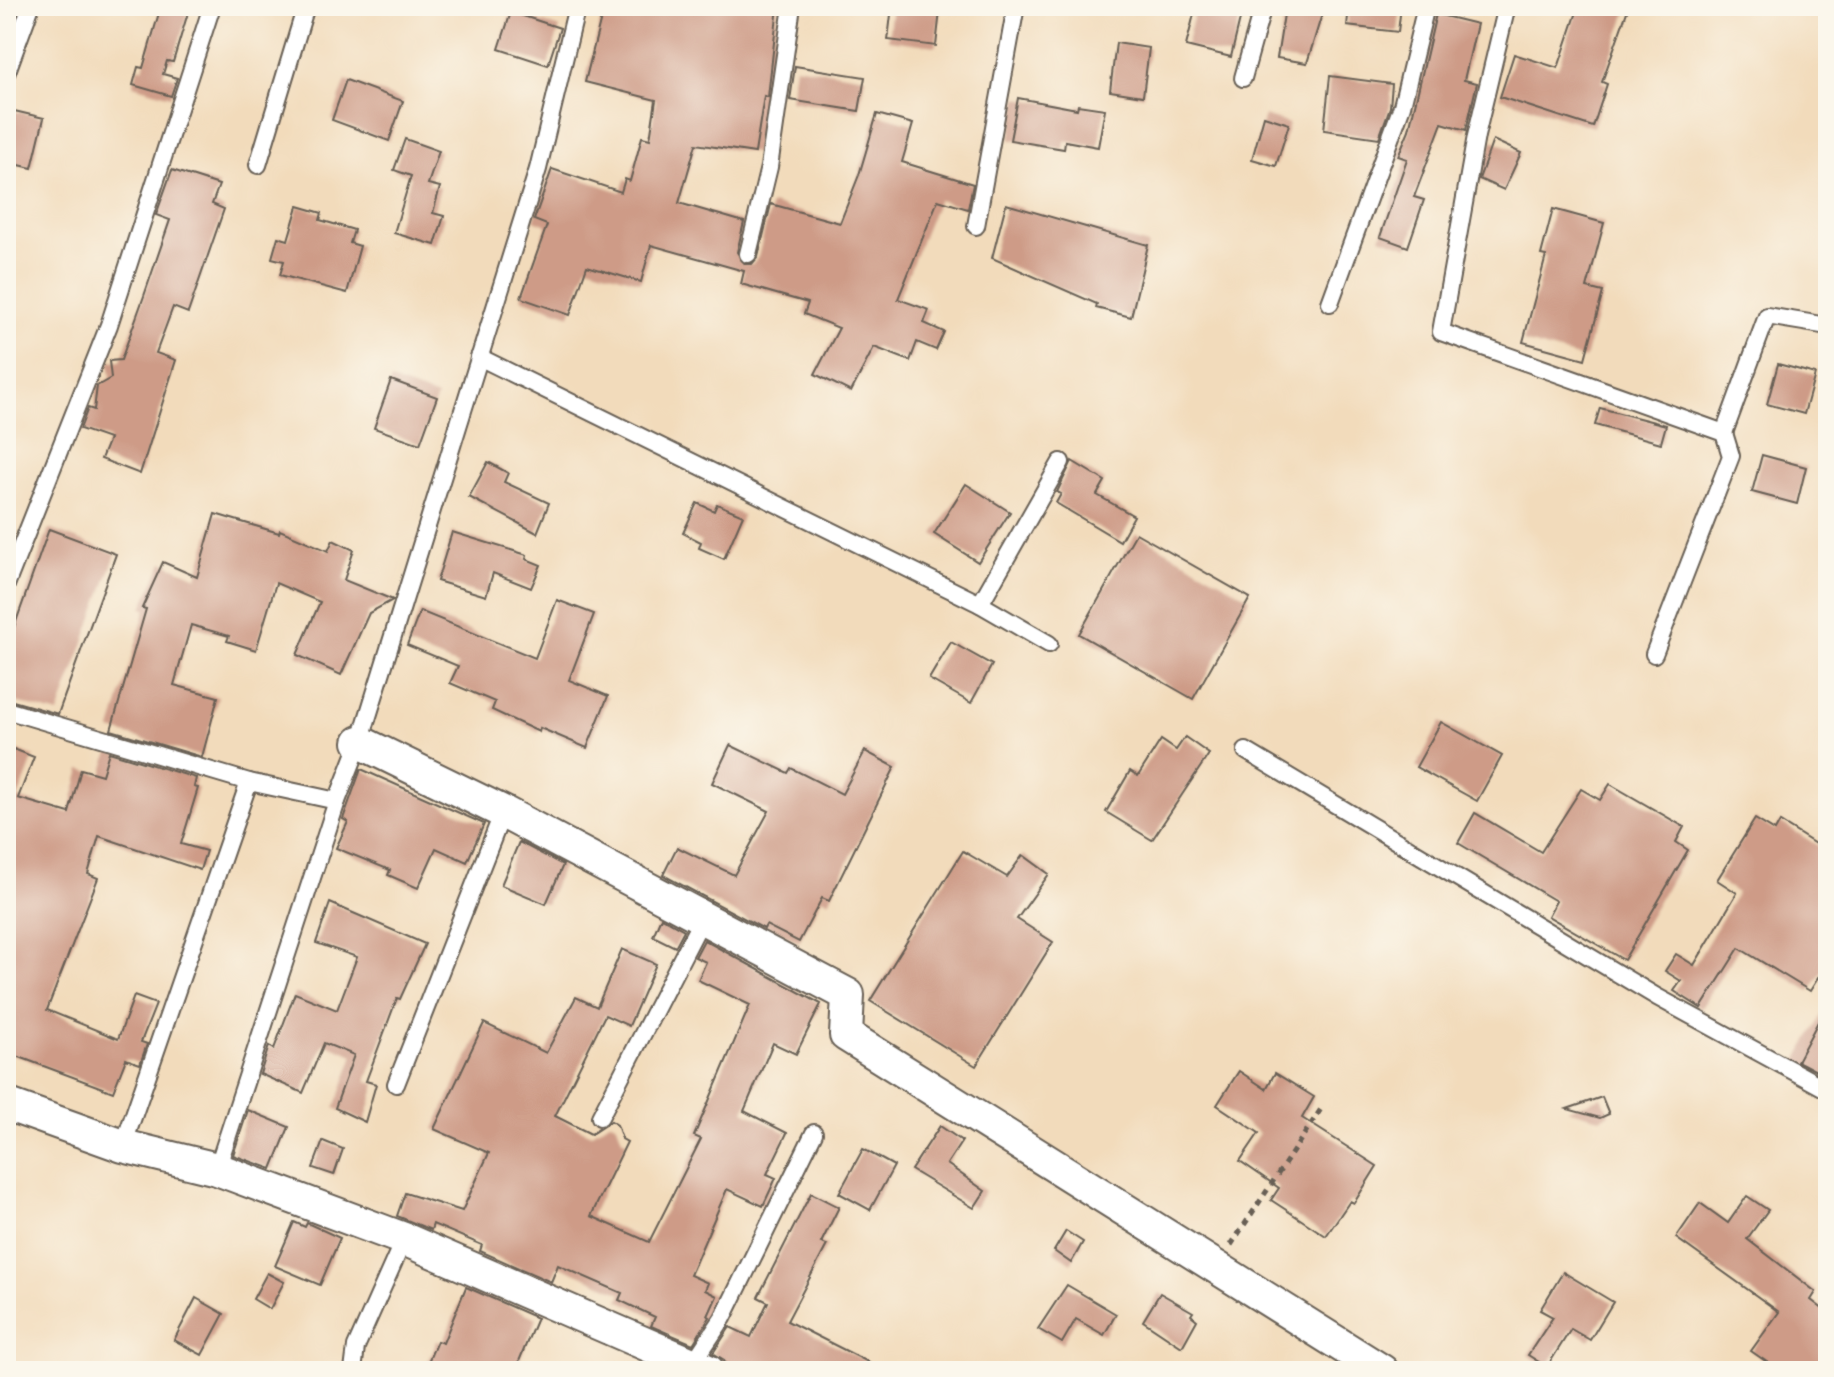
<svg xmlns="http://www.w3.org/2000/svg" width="1834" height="1377" font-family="Itim,sans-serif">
<rect width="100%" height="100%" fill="#fbf7ec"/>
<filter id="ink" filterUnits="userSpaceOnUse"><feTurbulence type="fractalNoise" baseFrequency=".0125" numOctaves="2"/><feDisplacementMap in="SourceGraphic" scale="16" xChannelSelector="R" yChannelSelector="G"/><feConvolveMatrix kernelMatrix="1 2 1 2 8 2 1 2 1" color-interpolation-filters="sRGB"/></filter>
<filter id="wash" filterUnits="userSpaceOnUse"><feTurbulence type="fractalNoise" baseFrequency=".006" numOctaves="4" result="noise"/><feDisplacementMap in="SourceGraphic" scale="32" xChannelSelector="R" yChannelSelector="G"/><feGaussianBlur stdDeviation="1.8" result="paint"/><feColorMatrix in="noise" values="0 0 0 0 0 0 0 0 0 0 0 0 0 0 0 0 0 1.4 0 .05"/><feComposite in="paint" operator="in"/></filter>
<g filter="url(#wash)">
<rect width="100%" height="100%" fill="#f2dbbb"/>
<g id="blocks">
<!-- building -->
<g fill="#ce9b87">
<polygon points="161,6 190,6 173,62 167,61 163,74 177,78 171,96 133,85 138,67 143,68"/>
<polygon points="604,6 778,6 768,97 764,96 755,153 696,144 679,203 744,222 737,252 745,264 752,264 758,257 771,204 840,223 859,175 877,114 913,124 902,162 973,184 968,209 938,200 898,299 929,310 924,323 944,332 936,350 917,342 910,361 874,347 851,392 815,374 839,328 804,314 808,303 741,284 744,271 651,245 641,282 587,266 570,315 521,298 547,225 534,220 552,169 621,192 625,179 630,181 642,137 650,139 656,100 585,82"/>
<polygon points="892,6 940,11 936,46 888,40"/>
<polygon points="1196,6 1241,15 1231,57 1186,46"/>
<polygon points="1349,6 1401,6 1398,32 1347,26"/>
<polygon points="1579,6 1629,6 1602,82 1607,84 1593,127 1500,97 1514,54 1558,68"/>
<polygon points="1285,8 1322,14 1307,63 1277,58"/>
<polygon points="511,12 560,28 548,65 499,49"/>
<polygon points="1436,14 1477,24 1464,80 1477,83 1466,130 1442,123 1414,197 1424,200 1408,247 1380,237 1407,159 1398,156 1409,130"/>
<polygon points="1116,43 1149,48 1143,96 1110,91"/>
<polygon points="795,66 865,77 859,111 790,100"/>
<polygon points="1330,76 1392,84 1390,107 1379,138 1324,130"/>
<polygon points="346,80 403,101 389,141 332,120"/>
<polygon points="1018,98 1077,109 1078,105 1105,109 1098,147 1065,141 1064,149 1010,140"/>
<polygon points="6,109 44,118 32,168 6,162"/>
<polygon points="1264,116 1289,124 1276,166 1252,159"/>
<polygon points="405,139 439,151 428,184 440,187 433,213 444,216 435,245 394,233 411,176 394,170"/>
<polygon points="1493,140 1521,153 1504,190 1479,179"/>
<polygon points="172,170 219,185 212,204 224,209 188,313 173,307 156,353 176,360 140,474 101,459 109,439 80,429 88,408 94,410 97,386 111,378 109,361 121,360 144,296 170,220 156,215"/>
<polygon points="1006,204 1148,245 1131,317 1096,308 1097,304 992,258"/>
<polygon points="298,206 322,213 320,220 354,230 350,243 360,246 347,293 280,275 284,261 272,258 278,237 288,240"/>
<polygon points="1553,209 1604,223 1587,288 1603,292 1585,359 1523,342 1546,256 1541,255"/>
<polygon points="1778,364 1815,374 1804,414 1767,404"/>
<polygon points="391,380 437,397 420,444 374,428"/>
<polygon points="1600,408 1666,425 1661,443 1595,425"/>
<polygon points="1762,455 1806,467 1797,504 1752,492"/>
<polygon points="1072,461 1105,481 1097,495 1134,516 1120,541 1056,503 1061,494 1057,492"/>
<polygon points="488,462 508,473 504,482 549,503 537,533 469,497"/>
<polygon points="966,484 1010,512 978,562 934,534"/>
<polygon points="697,503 714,511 717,504 743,515 724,559 699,548 701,542 683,533"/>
<polygon points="215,514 279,533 280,530 328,551 333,540 354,550 344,580 393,600 369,613 341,675 297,655 320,602 276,583 256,650 227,641 229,636 191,625 174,685 218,697 202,757 111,730 146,609 142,608 163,562 197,577"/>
<polygon points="49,529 116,554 58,714 6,699 6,650"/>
<polygon points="452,532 527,555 526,559 541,565 531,588 493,573 486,596 437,581"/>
<polygon points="1136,533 1250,598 1193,699 1079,634"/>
<polygon points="557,600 594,614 569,680 608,696 587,748 540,728 539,732 492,710 495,702 450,683 458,666 407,645 420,611 535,658"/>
<polygon points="951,642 992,665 971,703 929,679"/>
<polygon points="1441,722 1502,756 1477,801 1416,767"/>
<polygon points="1185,737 1209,754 1152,840 1106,812 1130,771 1138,776 1161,740 1176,750"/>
<polygon points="730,745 788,773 791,768 842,794 865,751 895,767 829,901 822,898 799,942 766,925 764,929 663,875 677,847 734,875 750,846 769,811 712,783"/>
<polygon points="6,746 34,757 18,798 69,813 81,769 102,775 109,752 196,778 194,787 198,788 181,844 206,851 200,870 99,836 88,874 98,878 47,1010 118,1039 134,996 156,1004 141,1042 147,1044 140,1064 126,1059 113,1092 6,1052"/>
<polygon points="361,769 484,824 467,862 436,848 418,888 388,875 390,870 336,848 348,822 343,819"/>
<polygon points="1610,784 1684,827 1676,842 1688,850 1624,960 1548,916 1556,901 1458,843 1475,813 1541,852 1581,789 1600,800"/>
<polygon points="1755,819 1775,831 1780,822 1828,852 1828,962 1810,991 1739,948 1701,1008 1674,991 1681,981 1665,971 1676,954 1694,965 1714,932 1737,893 1717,880"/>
<polygon points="519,842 563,865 546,904 501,885"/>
<polygon points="963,851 1007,877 1023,855 1049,874 1017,919 1053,942 976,1066 870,1001"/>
<polygon points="330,903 425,944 400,999 397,998 366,1081 376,1084 365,1122 335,1108 354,1055 324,1043 303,1093 260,1074 269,1046 274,1049 295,993 337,1010 357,957 316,943"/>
<polygon points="661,917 684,930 675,947 653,936"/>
<polygon points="704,940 821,1004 796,1054 773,1043 744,1111 787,1133 767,1174 776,1178 763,1206 727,1189 690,1275 708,1283 705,1290 717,1296 708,1316 710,1317 693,1344 651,1326 655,1317 619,1300 622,1293 558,1265 551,1282 480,1251 482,1245 433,1224 431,1230 397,1216 405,1193 462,1211 489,1153 434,1129 484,1023 546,1053 576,997 597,1007 622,949 656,964 629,1026 605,1015 555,1116 591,1134 611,1121 617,1125 622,1139 627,1142 591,1216 649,1242 701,1139 694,1136 750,1005 698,980 706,962 695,957"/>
<polygon points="1828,1003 1828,1077 1797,1061"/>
<polygon points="1239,1071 1266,1089 1275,1073 1314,1097 1302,1118 1377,1166 1354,1203 1350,1201 1326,1236 1271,1200 1279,1188 1240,1161 1259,1133 1217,1105"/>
<polygon points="1602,1097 1609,1114 1600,1118 1567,1109"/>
<polygon points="248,1110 289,1127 272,1169 233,1155"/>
<polygon points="940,1126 962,1141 947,1164 985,1191 974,1208 911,1170"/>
<polygon points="323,1141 343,1149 334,1175 313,1168"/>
<polygon points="863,1149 894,1166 870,1210 839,1193"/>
<polygon points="811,1193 839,1207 821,1243 827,1245 787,1321 886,1371 727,1371 724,1360 713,1353 730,1327 751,1337 768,1302 758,1297"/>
<polygon points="1747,1196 1768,1210 1747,1239 1816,1292 1811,1300 1828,1313 1828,1371 1780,1371 1751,1351 1779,1312 1676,1238 1700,1203 1728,1223"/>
<polygon points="294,1222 305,1227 307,1223 340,1238 320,1285 275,1266"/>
<polygon points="1066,1231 1083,1242 1071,1263 1054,1251"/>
<polygon points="1563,1272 1613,1302 1590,1340 1571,1329 1547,1367 1528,1355 1553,1317 1540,1310"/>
<polygon points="267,1273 284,1282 270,1309 253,1299"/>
<polygon points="1067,1285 1116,1314 1104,1335 1076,1319 1062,1343 1038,1329"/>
<polygon points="466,1287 537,1318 515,1371 424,1371 437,1341 443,1343"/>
<polygon points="1160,1293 1193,1312 1191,1315 1197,1320 1182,1347 1143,1321"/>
<polygon points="196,1298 224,1314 202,1355 174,1340"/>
</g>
</g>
</g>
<g filter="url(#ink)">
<use href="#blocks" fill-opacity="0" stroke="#675f54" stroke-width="2"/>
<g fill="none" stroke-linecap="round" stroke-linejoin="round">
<!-- lane casing -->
<g stroke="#675f54" stroke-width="20">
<g id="lane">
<polyline points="1507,6 1476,136 1441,332 1724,433 1731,456 1654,654"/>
<polyline points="6,74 31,6"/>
<polyline points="1243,78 1263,6"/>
<polyline points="258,165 306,6"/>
<polyline points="976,226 1016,6"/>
<polyline points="748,254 769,167 792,6"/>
<polyline points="1330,303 1402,106 1426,6"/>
<polyline points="479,357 980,604 1049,644"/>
<polyline points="1724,433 1767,316 1828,326"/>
<polyline points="6,585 109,325 212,6"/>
<polyline points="980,604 1061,462"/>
<polyline points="6,710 249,782 337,801"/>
<polyline points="1246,751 1657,997 1828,1090"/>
<polyline points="396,1084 503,812"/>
<polyline points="600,1117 702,919"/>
<polyline points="123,1146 249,782"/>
<polyline points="217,1169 337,801 360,742 538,169 577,6"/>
<polyline points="693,1363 723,1318 814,1133"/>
<polyline points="353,1371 356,1347 404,1239"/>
</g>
</g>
<!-- street casing -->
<g stroke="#675f54" stroke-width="36">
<g id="street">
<polyline points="360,742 503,812 848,995 846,1035 1382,1371"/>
<polyline points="6,1104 123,1146 217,1169 404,1239 708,1371"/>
</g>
</g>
<!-- path -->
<polyline stroke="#675f54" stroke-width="5" stroke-dasharray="6 6" stroke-linecap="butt" points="1231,1245 1321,1109"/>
<!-- lane -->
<use href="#lane" stroke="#fff" stroke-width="16"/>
<!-- street -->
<use href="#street" stroke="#fff" stroke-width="32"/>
</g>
</g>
<!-- margin -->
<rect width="1834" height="1377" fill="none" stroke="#fbf7ec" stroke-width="32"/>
</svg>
